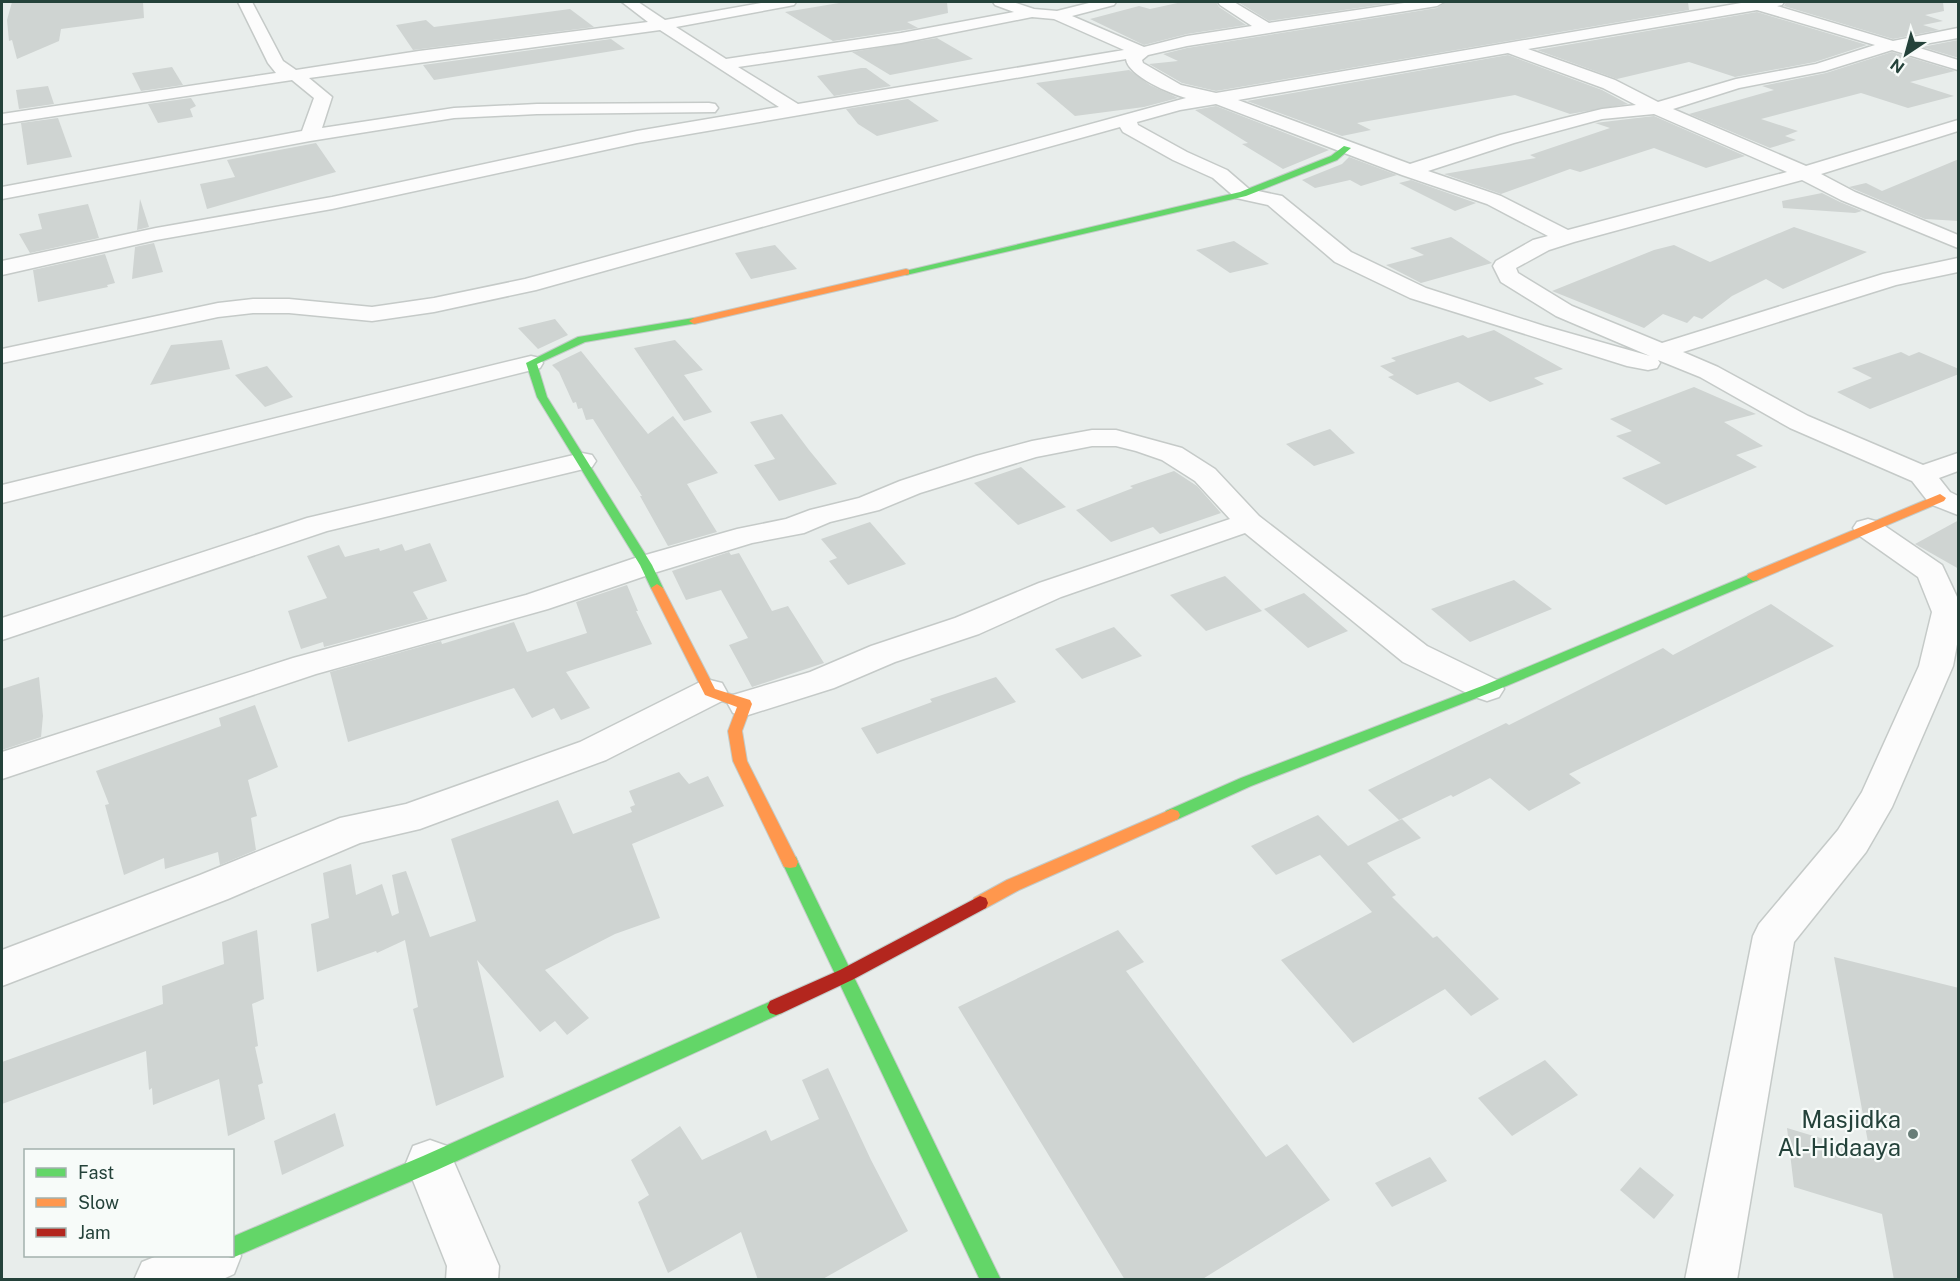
<svg xmlns="http://www.w3.org/2000/svg" width="1960" height="1281" font-family="'Public Sans',sans-serif">
<rect width="100%" height="100%" fill="#e8edeb"/>
<!-- building -->
<g fill="#cfd4d2">
<polygon points="12,2 143,2 144,18 61,29 59,41 17,59 12,40 9,41 7,20"/>
<polygon points="845,2 947,2 948,13 907,22 918,28 833,41 785,12"/>
<polygon points="1182,2 1216,2 1219,7 1246,25 1187,34 1144,45 1090,19 1139,6 1150,9"/>
<polygon points="1238,2 1399,2 1269,21"/>
<polygon points="1446,2 1688,2 1689,10 1216,91 1182,83 1149,64 1178,61 1163,54 1187,48 1437,8"/>
<polygon points="1786,2 1943,2 1944,11 1925,15 1943,21 1923,25 1939,30 1893,39 1784,6"/>
<polygon points="570,9 594,27 413,50 396,25 426,20 434,27"/>
<polygon points="1757,12 1867,45 1815,62 1735,77 1689,62 1617,79 1537,50"/>
<polygon points="937,38 973,59 890,75 852,52"/>
<polygon points="611,39 625,49 434,80 423,65"/>
<polygon points="1958,40 1959,58 1922,47"/>
<polygon points="1892,52 1955,71 1910,82 1954,96 1908,108 1861,93 1761,119 1798,131 1785,136 1796,140 1770,148 1689,114 1774,90 1762,86 1826,73"/>
<polygon points="1508,55 1602,90 1628,104 1570,114 1515,95 1357,123 1371,130 1342,136 1247,101"/>
<polygon points="172,67 183,85 141,91 132,73"/>
<polygon points="861,68 866,68 891,86 834,96 817,76"/>
<polygon points="1129,70 1150,85 1178,98 1144,107 1075,116 1036,83"/>
<polygon points="48,86 54,104 19,109 16,90"/>
<polygon points="191,98 196,106 190,109 193,117 158,123 148,104"/>
<polygon points="908,99 939,121 877,136 858,124 846,109"/>
<polygon points="1216,106 1329,150 1283,169 1242,144 1248,143 1195,110"/>
<polygon points="1654,116 1745,156 1706,168 1654,148 1580,172 1570,169 1501,194 1444,174 1536,158 1530,155 1610,128 1595,123"/>
<polygon points="58,118 72,157 27,165 21,123"/>
<polygon points="316,143 336,172 207,209 200,184 235,177 227,160"/>
<polygon points="1349,157 1397,175 1361,186 1350,180 1315,188 1302,180 1342,164"/>
<polygon points="1959,159 1959,221 1925,219 1849,187 1866,183 1882,191"/>
<polygon points="1411,180 1476,203 1455,211 1399,183"/>
<polygon points="1822,193 1840,202 1862,211 1855,213 1783,208 1782,201"/>
<polygon points="140,199 149,227 137,230"/>
<polygon points="88,204 99,238 30,253 19,234 42,229 38,214"/>
<polygon points="1794,227 1867,252 1783,289 1766,279 1732,296 1702,319 1694,316 1687,323 1663,314 1644,328 1552,291 1654,250 1674,245 1710,262"/>
<polygon points="1451,237 1492,263 1421,283 1386,265 1424,255 1410,248"/>
<polygon points="1234,241 1269,264 1230,273 1196,250"/>
<polygon points="154,243 163,272 132,279 135,247"/>
<polygon points="775,245 797,269 751,279 735,253"/>
<polygon points="105,254 115,283 107,285 108,287 38,302 33,270"/>
<polygon points="555,319 568,335 538,349 518,328"/>
<polygon points="1494,330 1563,369 1534,378 1544,384 1490,402 1458,382 1417,395 1388,377 1394,375 1380,366 1396,361 1391,358 1463,335 1468,338"/>
<polygon points="222,340 230,369 150,385 171,345"/>
<polygon points="675,340 703,370 684,375 712,412 684,421 634,348"/>
<polygon points="581,351 648,434 673,416 718,473 687,484 717,532 668,546 640,496 642,496 593,419 586,420 582,408 578,409 576,402 573,403 559,372 552,365"/>
<polygon points="1901,352 1909,356 1919,352 1959,369 1959,374 1870,409 1837,392 1872,378 1852,368"/>
<polygon points="267,366 293,397 265,407 235,375"/>
<polygon points="1694,387 1756,414 1724,422 1763,446 1736,455 1757,467 1666,505 1622,478 1661,463 1616,436 1632,431 1610,419"/>
<polygon points="782,414 809,450 837,484 779,501 754,465 775,459 750,422"/>
<polygon points="1330,429 1355,453 1314,466 1286,444"/>
<polygon points="1021,467 1066,507 1018,525 974,483"/>
<polygon points="1174,471 1197,486 1221,513 1160,534 1153,527 1111,542 1076,510 1133,488 1130,486"/>
<polygon points="1959,520 1959,569 1915,544"/>
<polygon points="870,522 906,564 848,585 829,561 837,558 821,539"/>
<polygon points="430,543 447,581 413,592 428,619 324,647 323,642 301,649 288,611 327,598 307,556 339,545 345,557 379,548 380,551 402,544 405,551"/>
<polygon points="729,552 731,555 739,553 772,611 788,606 824,663 752,687 729,645 748,638 721,590 686,600 672,571"/>
<polygon points="1225,576 1262,611 1206,631 1170,595"/>
<polygon points="1514,580 1552,609 1470,642 1431,609"/>
<polygon points="627,585 638,611 636,611 652,644 566,672 590,708 561,720 554,708 532,718 514,688 348,742 330,672 441,641 442,644 514,622 527,652 587,633 576,602"/>
<polygon points="1304,593 1348,631 1308,648 1264,609"/>
<polygon points="1771,604 1834,646 1569,774 1581,783 1529,811 1490,778 1453,797 1451,795 1399,820 1368,790 1506,723 1509,725 1663,648 1673,655"/>
<polygon points="1114,627 1142,656 1082,679 1055,649"/>
<polygon points="39,677 43,716 41,737 2,750 2,689"/>
<polygon points="996,677 1016,702 877,754 861,728 932,702 930,699"/>
<polygon points="255,705 278,767 248,780 257,816 251,818 256,850 220,865 218,852 165,869 164,858 124,875 105,805 109,804 96,771 221,726 219,718"/>
<polygon points="679,772 689,784 708,776 724,806 632,844 660,918 615,934 545,970 589,1018 567,1035 555,1021 540,1032 477,960 504,1077 436,1106 413,1009 418,1007 405,940 377,953 376,951 317,972 311,924 329,918 323,873 351,864 356,895 382,884 392,916 399,913 392,875 406,871 430,937 476,921 451,839 558,800 573,834 632,812 630,807 635,805 629,791"/>
<polygon points="1318,815 1348,846 1402,819 1421,838 1367,863 1396,895 1392,897 1433,938 1437,936 1499,999 1471,1016 1445,989 1353,1043 1281,960 1372,912 1320,855 1276,875 1251,846"/>
<polygon points="257,930 264,999 252,1004 258,1046 255,1047 263,1083 258,1085 265,1119 228,1136 219,1079 153,1105 152,1088 149,1090 146,1051 2,1104 2,1062 163,1004 162,986 224,964 222,942"/>
<polygon points="1118,930 1144,962 1126,971 1266,1157 1287,1144 1330,1200 1201,1280 1125,1280 958,1007"/>
<polygon points="1834,957 1959,988 1959,1280 1894,1280 1882,1214 1794,1187 1787,1128 1870,1153"/>
<polygon points="1545,1060 1578,1095 1512,1136 1478,1098"/>
<polygon points="828,1068 871,1160 908,1231 821,1280 758,1280 741,1232 668,1273 638,1202 649,1195 631,1160 680,1126 702,1160 766,1130 771,1141 819,1119 802,1080"/>
<polygon points="335,1113 344,1146 282,1175 274,1141"/>
<polygon points="1430,1157 1447,1181 1392,1207 1375,1183"/>
<polygon points="1640,1167 1674,1195 1654,1219 1620,1190"/>
</g>
<g fill="none" stroke-linecap="round" stroke-linejoin="round">
<!-- street casing -->
<g stroke="#c5cac8" stroke-width="3">
<g id="street">
<path d="M238,2h14l31,59 13,9 123,-19 229,-29 -26,-20h16l27,18 102,-18h29l-2,3 -5,1 -113,21 50,32 175,-26 113,-21 -19,-7 -2,-3h20l21,7 23,2 36,-9h23l-2,3 -42,11 72,31 43,-11 65,-10 -32,-21 -2,-3h16l35,21 142,-21h33l-7,4 -250,40 -39,9 -6,5 1,3 38,22 35,8 531,-91h37l-2,3 -5,1 116,35 65,-13v10l-45,8 45,14v10l-66,-20 -67,21 -86,17 -66,21 133,57 152,-46v11l-137,43 34,18 103,43v13l-117,-48 -39,-20 -228,62 -25,8 -33,18 2,5 54,33 90,37 221,-69 75,-16v14l-62,13 -213,67 35,15 90,49 115,49 35,-12v18l-19,7 11,14 8,4v19l-28,-11 -18,-23 -122,-53 -90,-51 -42,-17 2,3 -3,5 -9,2 -21,-4 -217,-68 -75,-36 -67,-57 -32,-7 -23,-20 -40,-18 -50,-28 -3,-5 -584,163 -102,22 -62,9 -83,-8h-36l-35,4 -216,46v-14l216,-46 35,-4h36l83,8 62,-9 91,-19 661,-181c-15,-4 -58,-22 -60,-39l-489,84 -305,66 -176,31 -154,35v-14l154,-33 176,-31 305,-66 142,-24 -119,-77 -351,48 23,19 -10,31 132,-20 83,-4 172,-1 6,1 3,4 -3,4 -178,2 -83,4 -144,23 -308,58v-12l300,-56 12,-33 -22,-18 -290,44v-10l274,-41 -8,-10zM1757,10l118,35 -59,19 -80,15 -78,23 -43,-22 -87,-31zM1032,17l22,2 70,31 -326,54 -60,-37 163,-24zM1508,53l95,35 33,17 -34,4 -41,10 -61,16 -90,29 -172,-64zM1216,104l186,71 85,29 61,32 -15,4 -37,21 -3,5 8,16 55,34 94,40 -106,-30 -118,-38 -75,-36 -69,-56 -33,-7 -22,-19 -40,-18 -49,-27 -1,-3 43,-12zM1654,114l133,58 -219,58 -67,-34 -73,-25 86,-28 88,-24z"/>
<polygon points="531,356 540,358 543,363 540,368 2,503 2,485"/>
<polygon points="1092,430 1116,430 1182,448 1215,469 1259,516 1427,646 1499,681 1504,689 1499,697 1487,701 1475,697 1403,662 1245,533 1061,597 979,634 895,662 834,688 745,716 733,713 728,704 733,695 810,672 871,646 955,618 1039,583 1230,519 1195,481 1162,460 1136,451 1116,446 1092,446 1036,457 920,493 879,510 830,522 804,533 752,543 657,572 548,609 316,674 2,779 2,752 293,658 526,595 635,558 737,529 786,519 810,510 859,498 900,481 976,456 1032,441"/>
<polygon points="582,453 592,455 596,461 592,467 327,531 2,640 2,618 307,518"/>
<polygon points="1868,519 1879,522 1942,565 1958,599 1958,639 1953,666 1892,807 1866,852 1794,942 1737,1280 1685,1280 1753,936 1759,924 1838,830 1862,792 1919,666 1932,612 1918,577 1857,534 1853,528 1857,522"/>
<polygon points="710,680 722,683 727,692 722,701 606,760 420,829 360,843 228,899 2,986 2,950 200,875 340,818 406,804 580,742 698,683"/>
<polygon points="430,1140 447,1146 499,1266 498,1280 446,1280 447,1266 406,1163 413,1146"/>
<polygon points="232,1237 241,1256 234,1274 221,1280 134,1280 142,1262 157,1256 232,1256"/>
</g>
</g>
<!-- fast casing -->
<g stroke="#c3cbc8" stroke-width="2">
<g id="fast">
<polygon points="1344,146 1351,148 1337,160 1246,196 906,275 901,272 1240,192 1331,156"/>
<polygon points="694,318 699,321 697,323 585,342 537,364 547,397 652,565 663,588 657,592 651,588 640,565 537,397 526,363 578,337"/>
<polygon points="1753,573 1759,577 1758,580 1492,692 1251,786 1178,819 1172,821 1166,819 1164,815 1166,811 1241,778 1482,686"/>
<polygon points="790,856 796,857 798,862 1001,1280 980,1280 782,862 784,857"/>
<polygon points="776,999 782,1001 785,1007 782,1013 437,1170 232,1258 225,1256 232,1256 232,1237 423,1156"/>
</g>
</g>
<!-- slow casing -->
<g stroke="#c3cbc8" stroke-width="2">
<g id="slow">
<polygon points="906,269 909,270 909,274 694,324 689,321 694,318"/>
<polygon points="1940,494 1946,498 1944,501 1758,580 1753,581 1747,577 1748,574"/>
<polygon points="657,584 663,588 715,689 750,700 752,704 742,731 747,761 798,862 796,867 790,868 784,867 733,761 728,731 737,707 705,695 651,588"/>
<polygon points="1172,809 1178,811 1180,815 1178,819 1019,890 986,908 980,910 974,908 972,903 974,898 1007,880"/>
</g>
</g>
<!-- jam casing -->
<g stroke="#c3cbc8" stroke-width="2">
<polygon id="jam" points="980,896 986,898 988,903 986,908 852,980 782,1013 776,1015 770,1013 767,1007 770,1001 840,970"/>
</g>
<!-- street -->
<use href="#street" fill="#fcfcfc" fill-rule="evenodd"/>
<!-- fast -->
<use href="#fast" fill="#63d668" fill-rule="evenodd"/>
<!-- slow -->
<use href="#slow" fill="#ff974d" fill-rule="evenodd"/>
<!-- jam -->
<use href="#jam" fill="#b3261e" fill-rule="evenodd"/>
</g>
<!-- markers -->
<circle fill="#697e78" stroke="#f7fbf9" stroke-width="2" cx="1913" cy="1134" r="6"/>
<g text-anchor="middle" stroke-width="4.5" stroke-linejoin="round" paint-order="stroke">
<!-- near-poi labels -->
<g font-size="24" fill="#24423a" stroke="#f7fbf9" text-anchor="end">
<text x="1901" y="1128">Masjidka<tspan x="1901" dy="28">Al-Hidaaya</tspan></text>
</g>
</g>
<!-- border -->
<rect width="1960" height="1281" fill="none" stroke="#24423a" stroke-width="6"/>
<!-- legend -->
<rect x="24" y="1149" width="210" height="108" fill="#f7fbf9" stroke="#a3b1ad" stroke-width="1.5"/>
<rect x="36" y="1168" width="30" height="9" fill="#63d668" stroke="#a3b1ad" stroke-width="1.5"/>
<text x="78" y="1179" font-size="18" fill="#24423a">Fast</text>
<rect x="36" y="1198" width="30" height="9" fill="#ff974d" stroke="#a3b1ad" stroke-width="1.5"/>
<text x="78" y="1209" font-size="18" fill="#24423a">Slow</text>
<rect x="36" y="1228" width="30" height="9" fill="#b3261e" stroke="#a3b1ad" stroke-width="1.5"/>
<text x="78" y="1239" font-size="18" fill="#24423a">Jam</text>
<!-- north arrow -->
<g transform="translate(1906 54) rotate(216)" stroke="#f7fbf9" stroke-width="4.5" paint-order="stroke">
<path d="M0-4.5L10 22L0 15L-10 22Z" fill="#24423a"/>
<text y="-9" font-size="16" font-weight="bold" text-anchor="middle" fill="#24423a">N</text>
</g>
</svg>
